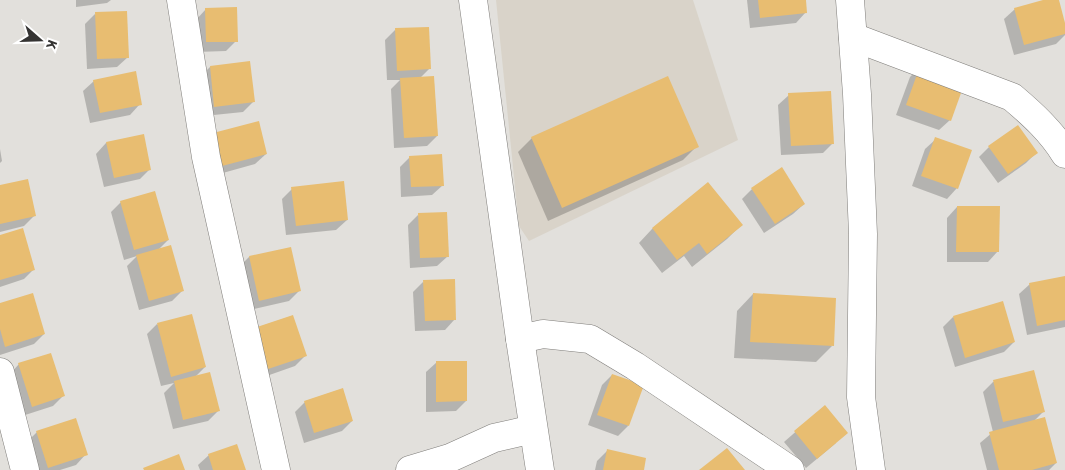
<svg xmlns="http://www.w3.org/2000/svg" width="1065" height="470" font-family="'Source Sans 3',sans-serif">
<rect width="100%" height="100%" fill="#e2e0dc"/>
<!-- built -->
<polygon fill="#d9d3c9" points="496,0 693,0 738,140 529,241 519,226"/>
<!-- shadow -->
<g fill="#0003">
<polygon points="76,0 111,0 107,3 76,7"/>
<polygon points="747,0 805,0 806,12 796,23 750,28"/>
<polygon points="1048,0 1058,0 1065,28 1065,35 1056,44 1014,55 1004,19 1015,9"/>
<polygon points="206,9 236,41 226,51 196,52 196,20"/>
<polygon points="95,14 128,57 117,67 87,69 85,24"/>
<polygon points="395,30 430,68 420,78 437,136 427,146 394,148 391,89 400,80 387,80 385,40"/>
<polygon points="249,63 253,102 243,112 204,116 200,77 210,67"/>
<polygon points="920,67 950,120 939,130 896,115 910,77"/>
<polygon points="94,81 140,104 130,115 90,123 83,91"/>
<polygon points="789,95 833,143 823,153 781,155 778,105"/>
<polygon points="143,135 150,169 140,179 104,187 96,154 106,143"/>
<polygon points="532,138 697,146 683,160 548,221 518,152"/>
<polygon points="936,139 957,188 947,199 912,186 925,149"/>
<polygon points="204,145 266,154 255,164 212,176"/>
<polygon points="989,147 1036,153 1026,163 998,183 979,157"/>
<polygon points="0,149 2,161 0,163"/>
<polygon points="410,157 443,185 432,195 401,197 400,167"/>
<polygon points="708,184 741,225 727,239 692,267 684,256 662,273 639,243 652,229"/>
<polygon points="0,186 34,216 24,226 0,232"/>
<polygon points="292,189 347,220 336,230 286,235 282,199"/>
<polygon points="752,189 804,204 793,214 764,233 742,199"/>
<polygon points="121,202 168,240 158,250 182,291 172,301 139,310 127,266 137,256 124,260 111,212"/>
<polygon points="957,207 998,251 988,262 947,262 947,218"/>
<polygon points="418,215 448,256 437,266 410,268 408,225"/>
<polygon points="0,236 34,269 24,279 0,287"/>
<polygon points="290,248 299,291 289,301 249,310 239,267 249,257"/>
<polygon points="1065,277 1065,327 1027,335 1019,294 1030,284"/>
<polygon points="423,282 455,319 445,330 415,331 413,292"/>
<polygon points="753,294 832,346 816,362 734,358 737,311"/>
<polygon points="0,304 44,334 34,344 0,355"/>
<polygon points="953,317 1014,342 1004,352 955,367 943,327"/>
<polygon points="157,324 205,367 195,377 218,411 208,421 173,429 164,393 174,383 161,386 147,334"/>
<polygon points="245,339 306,355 295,366 258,379"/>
<polygon points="437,362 466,401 456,411 426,412 426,372"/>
<polygon points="19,364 63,396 53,406 22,416 9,375"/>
<polygon points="1033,372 1044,411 1034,421 1056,463 1049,470 987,470 980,443 993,432 983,392 993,382"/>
<polygon points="612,375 628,426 618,436 588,425 602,385"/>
<polygon points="305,402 352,421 342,431 304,443 295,412"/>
<polygon points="825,406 836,443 806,468 784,442"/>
<polygon points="37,432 86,454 76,465 60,470 35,470 26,443"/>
<polygon points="607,451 642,470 595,470 597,461"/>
<polygon points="209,455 245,470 200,470 198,465"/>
</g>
<!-- building -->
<g fill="#e8bd71">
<polygon points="758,0 806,0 807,13 760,18"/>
<polygon points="1043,0 1059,0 1065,23 1065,34 1024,45 1014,8"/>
<polygon points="237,7 238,42 206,42 205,8"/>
<polygon points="127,11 129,58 97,59 95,12"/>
<polygon points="429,27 431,69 397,71 395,28"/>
<polygon points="250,61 255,102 214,107 210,66"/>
<polygon points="920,66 965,82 951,121 906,105"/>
<polygon points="136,71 142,105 100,113 93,80"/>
<polygon points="434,76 438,136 404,138 400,78"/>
<polygon points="668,76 699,147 562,208 531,137"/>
<polygon points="831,91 834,144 791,146 788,93"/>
<polygon points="259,121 267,154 222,166 213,133"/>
<polygon points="1018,125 1038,153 1008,174 988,146"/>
<polygon points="144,134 151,170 114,178 106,142"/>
<polygon points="935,137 972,150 958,189 921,176"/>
<polygon points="442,154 444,186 411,187 409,156"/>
<polygon points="782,167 805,204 775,224 751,188"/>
<polygon points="28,179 36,216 0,224 0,185"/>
<polygon points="344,181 348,220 296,226 291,187"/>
<polygon points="708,182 743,225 707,254 699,243 677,260 652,228"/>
<polygon points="155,191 169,240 134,250 120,201"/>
<polygon points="957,206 1000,206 999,252 956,252"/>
<polygon points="447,212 449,257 420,258 418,213"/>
<polygon points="23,228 35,270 0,280 0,235"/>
<polygon points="171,245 184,291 149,301 136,255"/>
<polygon points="291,247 301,291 259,301 249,256"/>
<polygon points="1065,276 1065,320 1037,326 1029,283"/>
<polygon points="455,279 456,320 425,321 423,280"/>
<polygon points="33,293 45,334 5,347 0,329 0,303"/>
<polygon points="753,293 836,298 834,346 750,342"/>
<polygon points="1003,301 1015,342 965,358 953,316"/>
<polygon points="192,314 206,367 171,377 157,323"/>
<polygon points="293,315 307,356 268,369 254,328"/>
<polygon points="51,353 65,396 32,407 18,363"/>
<polygon points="436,361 467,361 467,401 436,402"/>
<polygon points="1034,370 1045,412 1003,422 993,380"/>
<polygon points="210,372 220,411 183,420 174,381"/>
<polygon points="612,374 644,385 629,426 597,415"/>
<polygon points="343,388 353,421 314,433 304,401"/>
<polygon points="825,405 848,433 817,459 794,431"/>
<polygon points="1045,417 1057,463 1032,470 999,470 989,432"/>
<polygon points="76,418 88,455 48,468 36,431"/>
<polygon points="237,444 246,470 213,470 208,454"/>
<polygon points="727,448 745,470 699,470"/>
<polygon points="607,449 646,458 644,470 603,470"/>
<polygon points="179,454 185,470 144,470 143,468"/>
</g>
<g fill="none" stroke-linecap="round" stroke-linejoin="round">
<!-- minor casing -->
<g stroke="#7f7d7a" stroke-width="29">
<g id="minor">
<polyline points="181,0 206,157 276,470"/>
<polyline points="473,0 520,339 540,470"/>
<polyline points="850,0 857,94 863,234 861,397 871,470"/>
<path d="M853,37l159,60c20,17 39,34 53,57"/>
<polyline points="520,339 543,334 590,339 635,366 790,470"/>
<polyline points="0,372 25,470"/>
<polyline points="410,470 450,458 494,438 533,429"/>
</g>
</g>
<!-- minor -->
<use href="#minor" stroke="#fff" stroke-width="28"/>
</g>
<!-- north arrow -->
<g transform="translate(40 40) rotate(110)" stroke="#ffffff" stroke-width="4" paint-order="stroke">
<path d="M0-4L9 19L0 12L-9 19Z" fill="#343332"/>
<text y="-8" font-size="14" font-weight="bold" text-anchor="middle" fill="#343332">K</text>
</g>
</svg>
